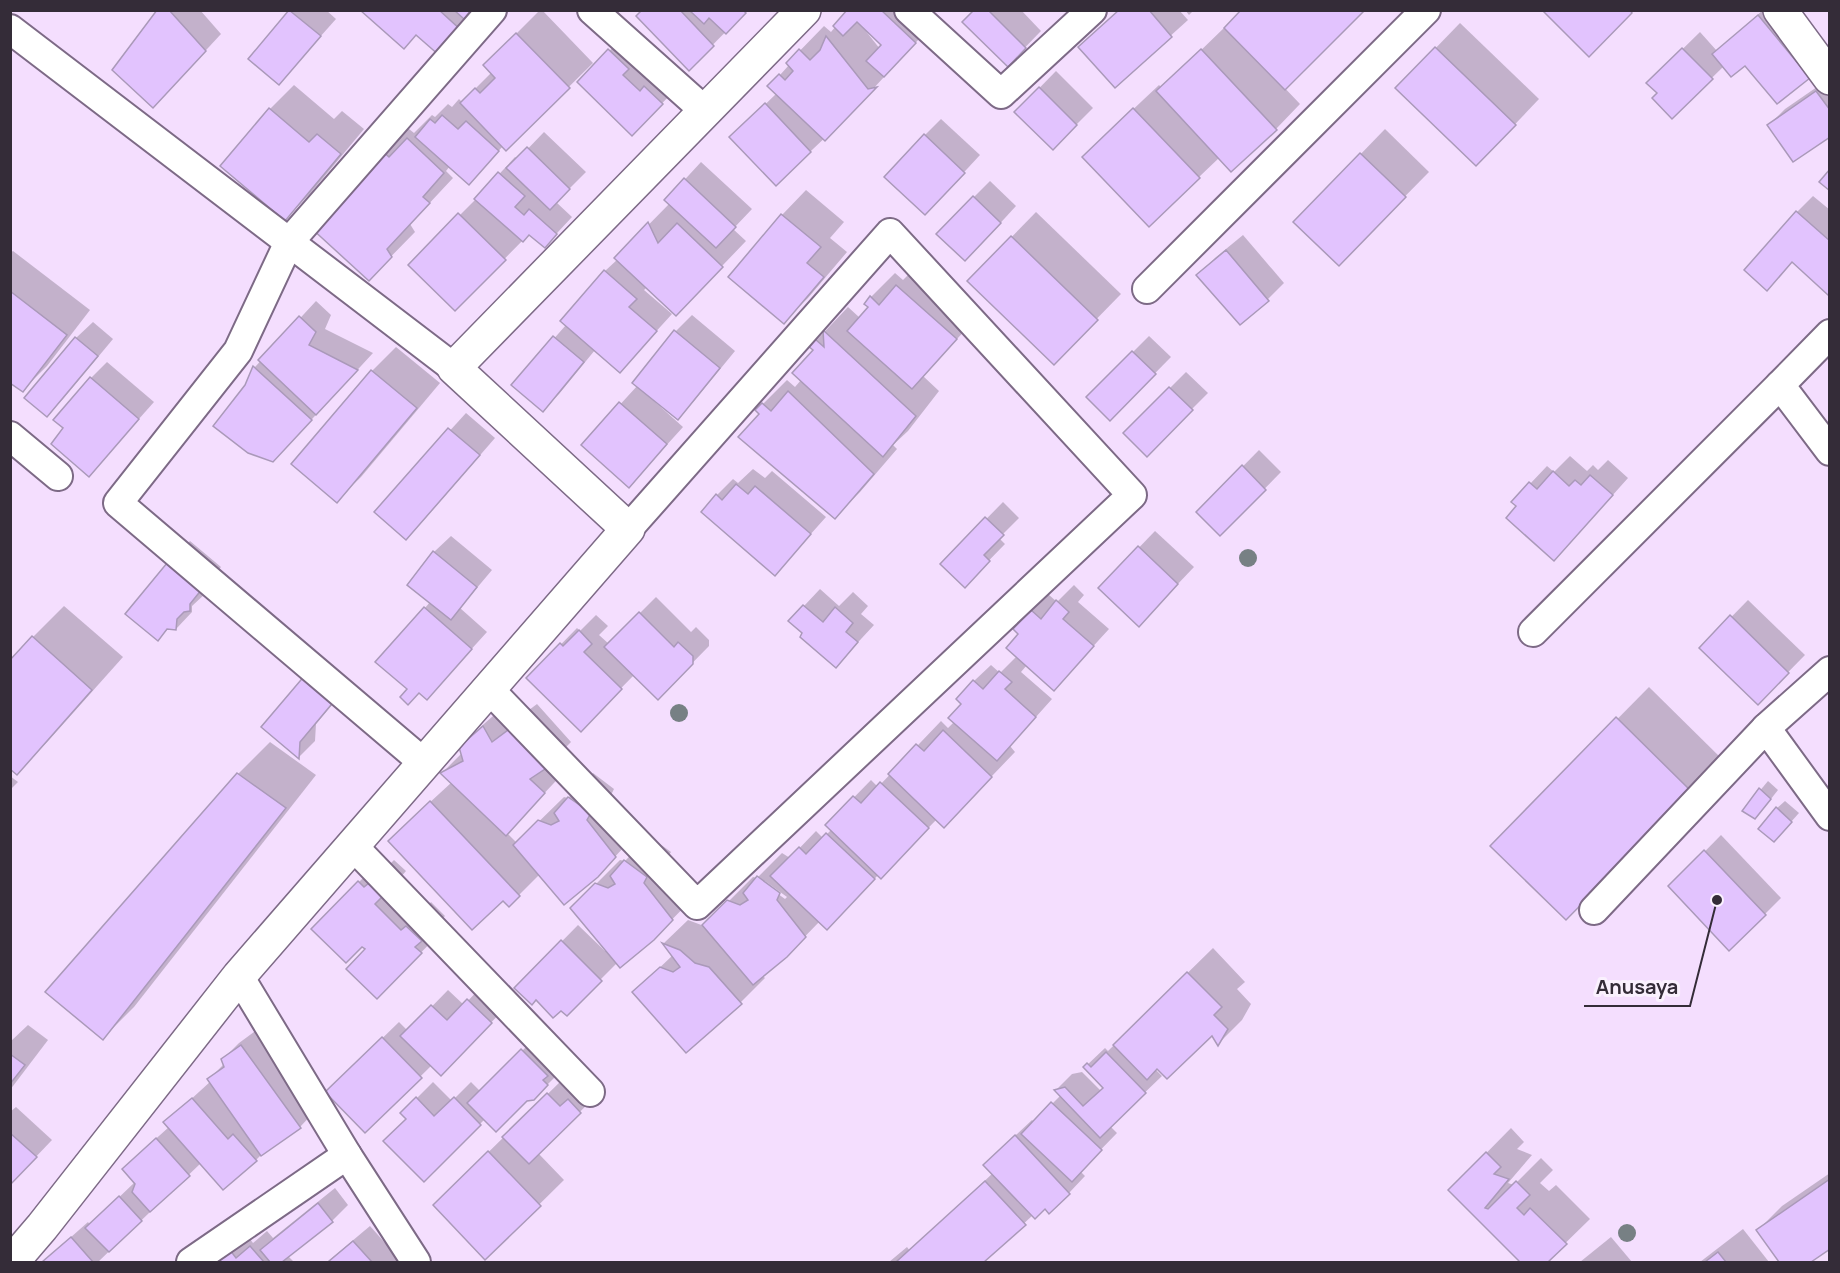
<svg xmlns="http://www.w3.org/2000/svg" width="1840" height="1273" font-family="Manrope,sans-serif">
<rect width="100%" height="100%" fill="#f4defe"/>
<!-- shadow -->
<g fill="#0003" fill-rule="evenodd">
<polygon points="159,10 200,10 221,34 169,90"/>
<polygon points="291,10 326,10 336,19 279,83 250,59"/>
<polygon points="362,10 473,10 456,38 417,34"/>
<polygon points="540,10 542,10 593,63 506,149 503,146 485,166 450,166 446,171 453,178 410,224 415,232 369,279 312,227 404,125 414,133 432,115 435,117 448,104 452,107 459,99 462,102 492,72 509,41"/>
<polygon points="644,10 747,10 689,69"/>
<path d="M849,10h65l17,16 -82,89 -73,69 -28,-63 29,-28 3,-18 9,-10 -1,-2 36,-37 7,6zM866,29l17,16 -3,4 -15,-19z"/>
<polygon points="976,10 1021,10 1041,31 1008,65"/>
<polygon points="1119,10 1179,10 1188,20 1115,86"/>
<polygon points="1185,10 1194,10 1189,15"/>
<polygon points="1763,10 1784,10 1809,77 1746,63 1724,66 1672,117 1659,93 1648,83 1700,32 1717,51"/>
<polygon points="1460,23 1539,99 1500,140 1397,88"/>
<polygon points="1226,26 1300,104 1276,129 1220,157 1199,177 1108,133 1159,85 1162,88"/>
<polygon points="626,34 678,87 632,134 579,82"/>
<polygon points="1056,71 1093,108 1053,148 1016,112"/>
<polygon points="1830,78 1830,135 1769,125 1785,109"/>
<polygon points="294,85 334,119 342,111 364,129 309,195 285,219 270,109"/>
<polygon points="941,119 980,155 941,197 925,135"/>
<polygon points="1385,129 1429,172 1363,239 1295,222"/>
<polygon points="544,132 586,172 556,202 572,217 545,246 530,233 455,309 410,265 476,199 515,157 518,159"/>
<polygon points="701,162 752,209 733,229 746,241 700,289 647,287 644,290 672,314 620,371 595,350 559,394 542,410 513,385 566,325 605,271 618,259 616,258 670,203 666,200"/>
<polygon points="990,181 1016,206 982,243 974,197"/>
<polygon points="806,190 844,222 830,238 847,252 808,298 783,322 782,215"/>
<polygon points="1813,196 1830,210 1830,291 1793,261 1783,272 1797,212"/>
<polygon points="1036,212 1121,294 1078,338 969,281"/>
<polygon points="1243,235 1284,283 1268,299 1198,275 1215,258"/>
<polygon points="13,251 90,310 47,366 23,390 10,381 10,253"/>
<polygon points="921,262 980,314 923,376 939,391 908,431 893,445 897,449 860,492 835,517 757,410 787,380 795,387 801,380 815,349 811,346 848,307 860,318 870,307 871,297 895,273 903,280"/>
<polygon points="316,301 331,315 325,329 373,353 289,444 246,386 255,367"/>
<polygon points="692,315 735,351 694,401 678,418 655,399 654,401 683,427 645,469 583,445 638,385 676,331"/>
<polygon points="93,322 113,339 63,399 47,415 76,338"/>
<polygon points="1149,336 1171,357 1110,419 1088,397"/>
<polygon points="396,347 440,383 361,477 336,501 293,464 372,371"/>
<polygon points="107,362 154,402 89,475 66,428 91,378"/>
<polygon points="1186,372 1208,393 1147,454 1125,433"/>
<polygon points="466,413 495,438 422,522 406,538 376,512"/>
<polygon points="1259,450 1281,472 1220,534 1198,512"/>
<polygon points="1570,456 1587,471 1593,465 1598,470 1608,460 1628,478 1570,543 1513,502 1547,466 1554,472"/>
<polygon points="753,469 765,478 772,471 826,517 775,574 717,495 733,479 738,483"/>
<polygon points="1003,502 1019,518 999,538 1005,544 965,585 942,564"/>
<polygon points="1155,531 1194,567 1155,608 1100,588"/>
<polygon points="451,536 492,570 460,608 487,632 427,698 419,692 409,689 425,608 430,602 434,552"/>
<polygon points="190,541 221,567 206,586 206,593 192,606 192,612 176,629 169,628 158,639 173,558"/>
<path d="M1074,585l10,10 -6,7 31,27 -55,60 -27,-24 -6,7 31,27 -42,47 5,6 -47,49 -31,18 -40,41 -18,14 -36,38 -23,9 -34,35 -24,19 3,3 -24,24 -107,-10 39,-37 -9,-12 24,-23 16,6 49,-49 4,1 25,-25 8,5 26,-27 7,7 9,-9 -5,-4 44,-45 7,7 63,-66 7,7 6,-6 9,-18 -5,-5 16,-18 17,-16 9,8 17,-17 3,-22 12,-23 16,-17 9,8zM765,881l22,16 -2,2 -22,-16z"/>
<polygon points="820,589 839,606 853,592 868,606 861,614 874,625 836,666 804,632 804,606"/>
<polygon points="656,597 691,632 696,627 709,640 709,646 658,698 634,675 581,729 528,678 577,628 580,631 596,615 608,626 599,635 609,644"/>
<polygon points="1748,600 1805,655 1758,703 1701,648"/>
<polygon points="64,606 123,657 48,741 17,773 33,637"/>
<polygon points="323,659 351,682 316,724 315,741 299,757 263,727"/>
<polygon points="1649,687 1723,760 1566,918 1492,846"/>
<polygon points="508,703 517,719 537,704 571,742 556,757 568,768 507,833 517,843 564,797 568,798 593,773 614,789 611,795 639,831 597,876 540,874 509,905 414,817 452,782 442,773 462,753 460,747 485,723"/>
<polygon points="270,742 316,775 134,1007 103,1038 238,774"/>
<polygon points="10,776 18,782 10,790"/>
<polygon points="1768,781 1778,790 1763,809 1744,810"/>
<polygon points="1785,801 1799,813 1782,832 1777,808"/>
<polygon points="1721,835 1781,898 1765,914 1671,886"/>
<polygon points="649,836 671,852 667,858 696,895 653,939 617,963 566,1014 561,1009 516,988 578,925 605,951 607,950 572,908 620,860 625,861"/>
<polygon points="383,858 390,864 394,860 406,871 399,879 427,907 431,902 445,916 439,922 445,928 401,973 367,949 359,882"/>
<polygon points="1213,948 1245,982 1237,989 1251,1004 1242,1020 1218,1044 1212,1033 1153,1063 1151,1065 1162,1076 1110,1126 1117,1133 1080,1171 1085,1176 1069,1193 1049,1211 1045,1207 1033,1215 982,1262 889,1262 907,1247 910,1251 993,1173 1002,1148 1032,1120 1034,1122 1061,1095 1056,1090 1072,1074 1082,1072 1101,1091 1104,1087 1085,1067 1105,1048 1108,1051"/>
<polygon points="484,984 507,1006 457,1058 432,1065 365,1131 327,1092 399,1022 408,1031 448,990 464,1005"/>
<polygon points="28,1025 48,1040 10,1090 10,1042"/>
<polygon points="258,1029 316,1110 300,1127 264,1152 256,1160 201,1163 98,1262 43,1262 88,1222 90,1225 135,1182 140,1153 169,1127 166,1122 211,1081 209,1079 224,1064 223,1059 239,1043"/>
<polygon points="539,1034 564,1068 534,1098 526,1099 485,1119 424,1180 408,1119 402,1113 433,1082 452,1101 471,1082 481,1092"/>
<polygon points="564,1078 596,1096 538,1153 564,1180 485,1258 459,1181"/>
<polygon points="16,1107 52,1140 10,1184 10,1112"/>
<polygon points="1511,1128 1524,1142 1517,1149 1532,1155 1508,1183 1514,1185 1541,1158 1553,1170 1540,1183 1549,1191 1556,1185 1590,1219 1546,1262 1522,1262 1450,1190"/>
<polygon points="1830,1173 1830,1248 1808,1262 1781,1262 1758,1230 1782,1206"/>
<polygon points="335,1188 348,1205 332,1221 288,1256 294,1262 215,1262 247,1235 253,1243 267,1231 273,1238"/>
<polygon points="370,1226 402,1262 327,1262"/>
<polygon points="1743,1229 1769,1262 1700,1262"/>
<polygon points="1611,1237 1632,1262 1580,1262"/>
</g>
<!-- building -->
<g fill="#e2c3fe" stroke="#aa99b9" stroke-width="1.5">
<polygon points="157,10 169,10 206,51 153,108 112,70"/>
<polygon points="289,10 321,36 279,85 248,59"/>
<polygon points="360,10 439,10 462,31 440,56 416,35 404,49"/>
<polygon points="454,10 471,10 464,19"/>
<polygon points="642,10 680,10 714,46 689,71 636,16"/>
<polygon points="689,10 743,10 746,13 726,34 709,18 704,24"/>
<polygon points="847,10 881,10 916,43 884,77 866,61 881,45 857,22 843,36 833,26"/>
<polygon points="974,10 988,10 1026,48 1008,67 962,22"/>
<polygon points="1119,10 1149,10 1172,37 1115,88 1078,47"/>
<polygon points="1241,10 1365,10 1285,90 1224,28"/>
<polygon points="1542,10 1630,10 1632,13 1589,57"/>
<polygon points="1758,15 1810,78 1777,104 1745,66 1731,77 1712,54"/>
<polygon points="516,33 570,88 506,151 460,103 475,88 480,93 495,78 483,65"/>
<polygon points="826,36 868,89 877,87 825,141 767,86 779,74 785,80 793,71 786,63 799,49 810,60 820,50"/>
<polygon points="1435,47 1516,125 1476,166 1395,88"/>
<polygon points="1682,48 1713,79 1672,119 1652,98 1657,93 1646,83"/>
<polygon points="608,49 629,69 623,75 640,91 644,86 663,104 632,136 577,82"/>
<polygon points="1201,49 1277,130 1231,172 1156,91"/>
<polygon points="1039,87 1077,125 1053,150 1014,112"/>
<polygon points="1816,91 1830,110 1830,137 1793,162 1767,125"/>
<polygon points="765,103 811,152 776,186 729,137"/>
<polygon points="269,108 309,142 317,134 341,154 285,221 220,166"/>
<polygon points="1133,108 1200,178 1149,227 1082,157"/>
<polygon points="442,115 458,129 466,121 499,151 469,185 415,137 430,119 435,123"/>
<polygon points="924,134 965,173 925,215 884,177"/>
<polygon points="407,138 444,173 423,197 430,203 387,249 392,257 369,281 310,227 379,148 389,157"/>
<polygon points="527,147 570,189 550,210 506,168"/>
<polygon points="1360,153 1406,197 1339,266 1293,222"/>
<polygon points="1830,169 1830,191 1819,182"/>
<polygon points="498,172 525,196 515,207 524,215 529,209 557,234 545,248 529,235 523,242 474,199"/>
<polygon points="684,178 736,227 716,248 664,200"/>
<polygon points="973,196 1001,223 965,261 936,234"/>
<polygon points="1796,211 1830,241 1830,293 1828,295 1792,262 1767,291 1744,270"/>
<polygon points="458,213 506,260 455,311 408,265"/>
<polygon points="781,214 821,247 807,263 824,277 784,324 728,277"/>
<polygon points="648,222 658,243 677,223 723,267 676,316 614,258"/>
<polygon points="1011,236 1098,320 1054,365 967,281"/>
<polygon points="1226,250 1269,301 1240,325 1196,275"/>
<polygon points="604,270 637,299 629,307 657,331 620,373 560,321"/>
<polygon points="896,285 957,339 912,389 847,331 868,307 864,304 870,296 879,305"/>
<polygon points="10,291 67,335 23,392 10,383"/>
<polygon points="299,316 316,332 309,345 358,370 316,415 258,360"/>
<polygon points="674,330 720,368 678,420 632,383"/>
<polygon points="823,330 916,416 883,457 792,373 813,350 808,346 815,339 824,347"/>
<polygon points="553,336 584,362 543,412 511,385"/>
<polygon points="75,337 98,356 47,417 24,398"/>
<polygon points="1132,351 1156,374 1110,421 1086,397"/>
<polygon points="253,366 312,420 273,462 248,453 213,426 245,385"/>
<polygon points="371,370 417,408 337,503 291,464"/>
<polygon points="90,377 139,419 89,477 51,444 63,428 53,420"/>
<polygon points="1169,387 1193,410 1147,457 1123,433"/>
<polygon points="788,391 874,474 835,519 738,437 759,414 755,410 762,403 771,411"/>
<polygon points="619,402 667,444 629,488 581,445"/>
<polygon points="448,428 480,455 406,540 374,512"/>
<polygon points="1242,465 1266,490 1220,536 1196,512"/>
<polygon points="1553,471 1569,486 1575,480 1581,485 1590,475 1613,495 1554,561 1506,518 1516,506 1511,502 1529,482 1537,489"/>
<polygon points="736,484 748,494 755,486 811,534 775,576 701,512 716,494 722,500"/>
<polygon points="985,517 1004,535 984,555 990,561 965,588 940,564"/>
<polygon points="1138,546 1178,584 1139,627 1098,588"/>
<polygon points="433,551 477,587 451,620 407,585"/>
<polygon points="172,557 206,584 190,604 190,611 184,612 177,619 176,630 167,629 158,641 125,614"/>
<polygon points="1056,600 1069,612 1063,619 1094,646 1054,691 1006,648 1018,634 1013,629 1031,610 1041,619"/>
<polygon points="803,605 823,622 835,607 853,623 846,632 858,642 836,668 800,637 802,633 788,621"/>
<polygon points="424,607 472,649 427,700 419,693 408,705 400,697 407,689 375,662"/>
<polygon points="639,612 674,647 678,642 693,656 693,664 658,700 604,647"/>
<polygon points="1730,615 1789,673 1758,705 1699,648"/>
<polygon points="579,630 592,644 584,652 622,689 581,732 526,678 560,643 563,646"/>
<polygon points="32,636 92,690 17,775 10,769 10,660"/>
<polygon points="999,671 1012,682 1005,689 1036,717 997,761 948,718 961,704 956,699 973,680 983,689"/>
<polygon points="306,674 336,699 300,742 299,759 261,727"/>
<polygon points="1616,717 1692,792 1566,920 1490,846"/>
<polygon points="483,726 492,742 512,727 548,767 530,779 545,793 506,836 440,773 463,761 459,747"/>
<polygon points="943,730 992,777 944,828 888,774 916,744 924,751"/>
<polygon points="237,773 286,808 103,1040 45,992"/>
<polygon points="880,782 929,828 881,879 825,825 853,796 861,803"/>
<polygon points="1759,788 1771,799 1755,819 1742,811"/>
<polygon points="568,797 591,813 587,820 616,857 598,877 564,905 513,845 538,820 551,825 559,821 554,813"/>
<polygon points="430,801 520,896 509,907 503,901 472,930 388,841"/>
<polygon points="1776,807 1792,822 1774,842 1758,829"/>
<polygon points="826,833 875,879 827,930 770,876 799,847 806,854"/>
<polygon points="1704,850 1766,915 1729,951 1668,886"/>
<polygon points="624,860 647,877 644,883 673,920 654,940 620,968 570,908 595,883 608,888 615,884 610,876"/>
<polygon points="757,876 780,893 777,900 806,937 787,957 753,985 702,925 727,900 740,905 748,900 743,893"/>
<polygon points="358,881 364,887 369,883 383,896 375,904 401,930 406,926 422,941 415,947 422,953 377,999 346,969 365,949 362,947 346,963 311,929"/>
<polygon points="561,940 602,981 567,1016 561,1011 553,1018 536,1000 532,1005 514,988"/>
<polygon points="662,943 680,950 695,963 709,967 742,1004 686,1053 632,992 660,967 673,972 680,967"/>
<polygon points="1187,972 1222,1007 1214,1015 1228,1029 1218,1046 1212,1036 1167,1079 1157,1069 1147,1080 1113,1045"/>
<polygon points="467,999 492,1023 441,1076 400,1036 431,1005 447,1020"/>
<polygon points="382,1037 422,1078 365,1133 325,1092"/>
<polygon points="241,1045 301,1128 261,1156 207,1079 224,1067 221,1059"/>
<polygon points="521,1049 548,1076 543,1080 548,1085 534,1100 527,1101 496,1132 467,1103"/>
<polygon points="1106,1052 1146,1093 1100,1138 1054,1090 1065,1087 1083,1106 1103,1088 1083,1067 1087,1063 1091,1067"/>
<polygon points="10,1054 25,1065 10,1084"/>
<polygon points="547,1093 560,1106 568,1099 581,1113 529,1164 502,1137"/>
<polygon points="416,1097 434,1116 454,1097 481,1125 424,1182 383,1141 406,1119 400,1113"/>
<polygon points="192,1098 228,1139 233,1134 257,1161 223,1190 163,1122"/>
<polygon points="1051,1102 1102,1150 1072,1182 1021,1134"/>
<polygon points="10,1133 37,1157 10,1185"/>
<polygon points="1015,1135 1070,1194 1049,1214 1045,1209 1035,1219 983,1165"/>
<polygon points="156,1138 190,1176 150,1212 132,1192 135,1184 122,1169"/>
<polygon points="488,1151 541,1206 485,1260 433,1205"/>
<polygon points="1486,1152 1501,1167 1494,1174 1509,1179 1485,1208 1488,1209 1516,1181 1530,1195 1517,1208 1524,1215 1530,1208 1567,1244 1548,1262 1520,1262 1448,1190"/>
<polygon points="1830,1179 1830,1249 1811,1262 1779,1262 1756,1230"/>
<polygon points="985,1181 1026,1225 984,1262 896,1262"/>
<polygon points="119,1196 142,1221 109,1252 85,1228"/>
<polygon points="318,1203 333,1222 282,1262 270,1262 260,1250"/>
<polygon points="71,1237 93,1262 42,1262"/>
<polygon points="353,1241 372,1262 328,1262"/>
<polygon points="250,1246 264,1262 215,1262 230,1250 236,1258"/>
<polygon points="1718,1252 1726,1262 1705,1262"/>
</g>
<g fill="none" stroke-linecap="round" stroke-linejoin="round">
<!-- street casing -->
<g stroke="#7d6a86" stroke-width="32">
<g id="street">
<polyline points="592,10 705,111"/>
<polyline points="909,10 1001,94 1092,10"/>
<polyline points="10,29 454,368"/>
<polyline points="1147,289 1426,10"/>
<polyline points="1830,334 1780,385 1830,451"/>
<polyline points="10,436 58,476"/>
<polyline points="1533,632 1780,385"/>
<polyline points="489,689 697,905 1132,495 890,233 628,529"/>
<polyline points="1766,728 1830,671"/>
<polyline points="424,763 118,503 238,351 289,242 492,10"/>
<polyline points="353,846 590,1092"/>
<polyline points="1594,910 1766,728 1830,816"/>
<polyline points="239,976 347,1155 416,1262"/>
<polyline points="191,1262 347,1155"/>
</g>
</g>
<!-- secondary casing -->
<g stroke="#7d6a86" stroke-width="36">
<g id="secondary">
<polyline points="1780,10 1830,78"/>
<polyline points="12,1262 42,1227 239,976 628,529 454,368 804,10"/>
</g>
</g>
<!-- street -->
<use href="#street" stroke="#fff" stroke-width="28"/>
<!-- secondary -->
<use href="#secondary" stroke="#fff" stroke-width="33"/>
</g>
<!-- trees -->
<g fill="#778084">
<circle cx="1248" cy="558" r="9"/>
<circle cx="679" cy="713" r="9"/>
<circle cx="1627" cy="1233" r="9"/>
</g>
<!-- callouts -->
<path fill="none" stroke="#342c38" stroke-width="2" d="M1717 900L1690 1006H1584"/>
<circle fill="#342c38" stroke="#faf1fe" stroke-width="2" cx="1717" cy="900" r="6"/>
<g font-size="20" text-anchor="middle" font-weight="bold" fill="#342c38" stroke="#faf1fe" stroke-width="6" stroke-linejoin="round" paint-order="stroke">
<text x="1637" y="994">Anusaya</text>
</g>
<!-- border -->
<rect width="1840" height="1273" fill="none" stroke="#342c38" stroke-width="24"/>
</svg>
